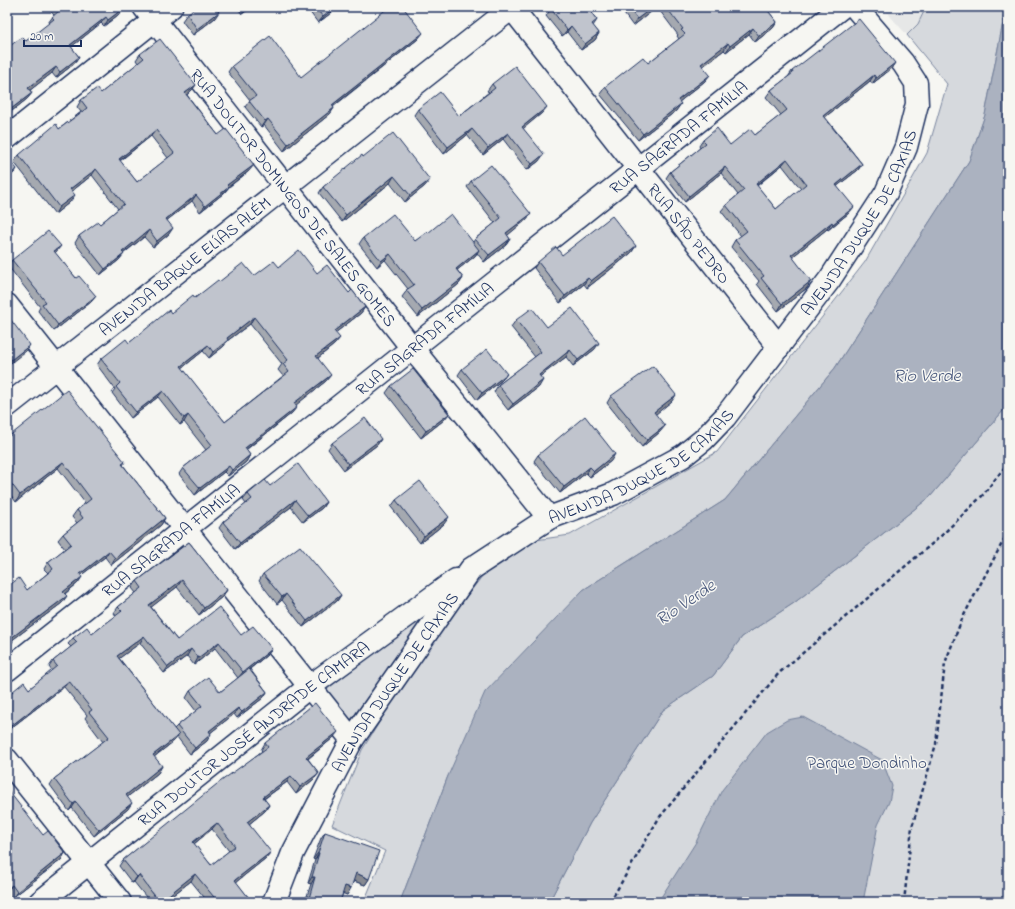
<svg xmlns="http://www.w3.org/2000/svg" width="1015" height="909" font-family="'Indie Flower',sans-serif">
<rect width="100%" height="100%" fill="#f6f6f2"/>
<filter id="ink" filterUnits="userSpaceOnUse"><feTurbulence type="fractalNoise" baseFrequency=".025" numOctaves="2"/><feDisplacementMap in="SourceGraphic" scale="8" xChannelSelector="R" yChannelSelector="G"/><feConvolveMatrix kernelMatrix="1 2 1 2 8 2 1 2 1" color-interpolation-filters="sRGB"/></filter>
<g filter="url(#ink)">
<!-- built -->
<polygon fill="#e6e7e7" points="882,7 926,7 918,24 907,35"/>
<!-- green -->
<g fill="#d6d9dd" stroke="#78849e">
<polygon points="926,7 1006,7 985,115 969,161 835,368 725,500 583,590 448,776 400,902 364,902 385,851 332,825 362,750 420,657 483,575 536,540 570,535 717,452 865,262 927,153 947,84 907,35 918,24"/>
<polygon points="1008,405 1008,902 549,902 590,823 663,710 713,676 742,637 794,603 930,497"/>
<polygon points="430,611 350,721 326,690"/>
</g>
<!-- water -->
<g fill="#abb2c0" stroke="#717e99">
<polygon points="1006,7 1008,7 1008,405 930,497 794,603 742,637 713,676 663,710 590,823 549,902 400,902 448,776 485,692 583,590 725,500 835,368 969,161 985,115"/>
<polygon points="803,717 882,760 892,786 889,802 878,825 863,902 658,902 696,842 722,790 767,732 787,720"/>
</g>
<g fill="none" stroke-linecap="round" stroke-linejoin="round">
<!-- minor casing -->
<g stroke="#1b2f5e" stroke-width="25">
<g id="minor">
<path id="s1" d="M144,7l268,341 137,170"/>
<path id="s2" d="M511,7l268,340"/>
<polyline points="7,138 171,7"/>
<polyline points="7,305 352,740"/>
<path id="s3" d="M7,406l506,-399"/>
<path id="s4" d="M7,670l835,-663"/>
<polyline points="7,760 120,902"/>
<path id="s5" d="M40,902l269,-215 147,-107"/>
<path id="s6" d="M274,902l19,-49 59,-113 119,-171 78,-51 64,-24 70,-38 20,-16 22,-23 105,-138 56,-86 20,-46 11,-43 -1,-21 -13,-20 -48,-56"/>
</g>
</g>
<!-- path -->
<g stroke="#1b2f5e" stroke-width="2.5" stroke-dasharray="4 3" stroke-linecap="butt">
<polyline points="610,902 659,818 779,673 940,537 982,496 1008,463"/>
<polyline points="904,902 912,827 936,744 945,663 962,619 1008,532"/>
</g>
<!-- minor -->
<use href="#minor" stroke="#f6f6f2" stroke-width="22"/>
</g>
<!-- wall -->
<g fill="#a5a9b0" stroke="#1b2f5e" fill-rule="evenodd">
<polygon points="47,7 126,7 123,11 104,26 101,23 71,47 79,57 75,63 56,78 52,73 30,90 32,93 27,99 8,114 8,115 7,117 7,48 26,41 49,24 48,23 54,15"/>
<polygon points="237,7 252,7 242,14"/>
<polygon points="306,7 335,7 331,13 318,23"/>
<polygon points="619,7 765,7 777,22 773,28 755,42 749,34 726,52 724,50 703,66 705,81 679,102 676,111 638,140 600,94 605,87 648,63 679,39 677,36 678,35 657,7 633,26"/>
<polygon points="551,9 592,13 597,20 593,26 599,33 595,40 581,50 567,32 562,36 546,16"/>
<polygon points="187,14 215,18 193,35 182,21"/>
<polygon points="418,39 333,107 334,108 330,114 284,151 264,125 261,127 245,107 250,100 228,72 232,66 301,77"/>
<path d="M140,54l56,31 -5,6 -4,4 31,40 31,36 -20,16 -5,6 -24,19 -8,-11 -25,19 2,14 -16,13 -9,-10 -21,17 -4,6 -19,15 -25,-32 4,-7 21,-12 18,-15 -26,-34 -20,16 -2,11 -15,12 -41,-52 5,-7 40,-26 22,-17 -4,-5 4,-7 20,-7 37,-30 -2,-3zM151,136l17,22 -31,24 -17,-21z"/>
<path d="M891,69l-19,15 -2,-3 -45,36 37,47 -4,6 -21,16 12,27 -21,17 -1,-1 -35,28 15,31 -29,23 -21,-27 2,-3 -28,-34 4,-7 6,-4 -20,-25 5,-6 12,-10 -17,-22 -36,29 -19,-24 4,-6 30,-24 -1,-2 4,-6 27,5 25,-10 26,-20 -15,-18 5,-7 17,-13 4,-6zM782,165l19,24 -25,20 -19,-23z"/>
<polygon points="492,84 542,113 523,128 539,161 527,170 503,139 483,155 467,135 444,154 414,115 418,109 459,116 489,92 487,91"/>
<polygon points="363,157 425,186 405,202 390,183 342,222 319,193 323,187"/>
<polygon points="471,181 526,220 507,235 510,239 506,245 484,262 477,253 475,256 457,270 463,278 459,284 418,317 402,297 408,289 385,260 377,267 359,244 363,238 415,241 428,233 473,242 475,239 495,223 467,187"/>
<polygon points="636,246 631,253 587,288 584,284 560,303 534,268 538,262 562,255"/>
<polygon points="56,252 55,253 76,278 96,296 91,302 54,331 38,311 40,307 8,266 12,260"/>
<path d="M279,267l38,6 32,20 16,14 -4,6 -26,20v11l-17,14 8,23 -31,24 -3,8 -46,37 4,5 -4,7 -18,14 -4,-4 -29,23 -16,-21 4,-6 23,-18 -22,-28 -4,3 -22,-28 -27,21 -19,-25 3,-4 -18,-24 4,-6 28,-16 42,-30 24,-15 24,-16 35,-6zM250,324l32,40 -4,6 5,6 -58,46 -43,-54 21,-17 6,7 15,-12 3,-5z"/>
<polygon points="516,320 547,327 595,349 573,366 566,357 540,376 539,387 508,410 494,392 498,385 535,357 511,327"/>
<polygon points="462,369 507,374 502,380 477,400 458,375"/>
<polygon points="391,386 444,420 421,438 386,393"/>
<polygon points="611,396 672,401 655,414 660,432 642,447 607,403"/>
<polygon points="7,438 125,462 123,465 165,518 161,525 111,565 105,557 81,575 78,583 65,594 62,603 12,640 9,648 7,649 7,587 27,590 48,573 44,569 48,562 65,549 58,540 63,534 77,523 72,517 77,510 85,503 58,468 16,502 7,490"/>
<polygon points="381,439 377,445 344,470 328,449 332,443"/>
<polygon points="538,455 611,461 590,477 586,473 560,493 534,461"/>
<polygon points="270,486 326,502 322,508 303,522 291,507 235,549 219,528 223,522 246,504 243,500 248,494"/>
<polygon points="396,500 444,524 420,543 391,507"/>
<path d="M189,542l38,48 -5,7 -23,18 -22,-28 -26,20 26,33 64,-5 31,14 -5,6 -17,14 17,23 -4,6 -26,20 -3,-4 -24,19 -3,8 -17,13 -13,-17 -3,4 -20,16 8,9 -4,7 -31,24 1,12 -34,27 -22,-28 -3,3 -19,-26 4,-6 49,-37 -18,-24 2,-3 -23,-28 -57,44v-35l22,-7 23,-18 -3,-4 4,-6 18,-14 -3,-3 5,-6 19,-4 24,-18 -2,-3 4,-6 18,-14 -4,-5 5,-7zM140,643l24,30 23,-17 7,9 21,-17 23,30 -18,14 -30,-1 -4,7 10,13 -19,15 -3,3 -55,-71z"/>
<polygon points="263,574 341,595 337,601 303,627 282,600 277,604 259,581"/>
<path d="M333,738l-25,21 11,14 -5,6 -18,15 -9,-12 -23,17 5,6 -4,6 -16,13 17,34 -30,24 16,20h-44l-17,-21 -27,21h-14l-16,-20 -2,1 -13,-17 4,-6 139,-109 -1,-1 4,-7zM212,829l17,22 -18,14 -17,-21z"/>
<polygon points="325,832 369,879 365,885 354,881 347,895 343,893 340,902 305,902 311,884 308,883 315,860 313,859 321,838"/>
<polygon points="43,835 65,853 61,860 12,898 7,892"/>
</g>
<!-- shaded-wall -->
<g fill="#868990" stroke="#1b2f5e">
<polygon points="125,7 126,7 123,11 104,26 108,20"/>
<polygon points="247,7 252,7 242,14"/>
<polygon points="335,7 331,13 318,23 323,17"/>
<polygon points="596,7 600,7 586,18 590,11"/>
<polygon points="653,7 657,7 633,26 637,19"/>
<polygon points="219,12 215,18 193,35 197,29"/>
<polygon points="106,17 101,23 65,52 70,45"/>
<polygon points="777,22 773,28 755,42 759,36"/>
<polygon points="571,26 567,32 562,36 567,30"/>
<polygon points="753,28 749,34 726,52 730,46"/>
<polygon points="423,33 418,39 327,111 332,105"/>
<polygon points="599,33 595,40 581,50 585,44"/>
<polygon points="728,43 724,50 697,71 701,64"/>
<polygon points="79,57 75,63 56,78 60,72"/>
<polygon points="895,63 891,69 872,84 876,78"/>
<polygon points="56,67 52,73 24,95 28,88"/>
<polygon points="710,75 705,81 673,107 678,100"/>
<polygon points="874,75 870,81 819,122 823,116"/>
<polygon points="196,85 191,91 181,100 185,93"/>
<polygon points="32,93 27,99 7,115 7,112"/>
<polygon points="681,104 676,111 638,140 643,134"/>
<polygon points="547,107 542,113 518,133 522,127"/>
<polygon points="334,108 330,114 284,151 288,144"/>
<polygon points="268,119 264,125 261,127 265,121"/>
<polygon points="472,129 467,135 444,154 448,147"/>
<polygon points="156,130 151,136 114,165 119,159"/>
<polygon points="508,133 503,139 483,155 488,148"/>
<polygon points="544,154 539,161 527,170 532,164"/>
<polygon points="787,159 782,165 751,190 756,184"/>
<polygon points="862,164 858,170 831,191 836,185"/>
<polygon points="254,165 249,171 223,191 227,185"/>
<polygon points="725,167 721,173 685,202 689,196"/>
<polygon points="17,169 15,172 7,179 7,177"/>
<polygon points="96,169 92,175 66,196 70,189"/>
<polygon points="394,176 390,183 342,222 346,215"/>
<polygon points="430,180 425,186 405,202 410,195"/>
<polygon points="229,187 224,193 200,212 205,206"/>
<polygon points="75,195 70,202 55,214 59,207"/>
<polygon points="196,195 192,201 161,225 166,219"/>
<polygon points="854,207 849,213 828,230 833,224"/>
<polygon points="531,214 526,220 502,240 506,233"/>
<polygon points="832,222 827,229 786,262 791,255"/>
<polygon points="173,228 169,234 153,247 157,241"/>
<polygon points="149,230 144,237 117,258 122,252"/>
<polygon points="510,239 506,245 484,262 489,255"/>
<polygon points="61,246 56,252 50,258 54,251"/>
<polygon points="636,246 631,253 587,288 591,281"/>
<polygon points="479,250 475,256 451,275 456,269"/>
<polygon points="124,254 119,260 100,275 105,269"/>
<polygon points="390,254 385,260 377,267 381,261"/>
<polygon points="463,278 459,284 418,317 422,310"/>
<polygon points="588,278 584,284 560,303 565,296"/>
<polygon points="811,281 807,288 778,311 782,304"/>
<polygon points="96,296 91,302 54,331 58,325"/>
<polygon points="365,307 361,313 330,337 334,331"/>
<polygon points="254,317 250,324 227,341 224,346 209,358 213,352 227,338"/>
<polygon points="340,338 335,344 312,363 316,356"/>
<polygon points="599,343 595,349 573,366 578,360"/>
<polygon points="30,345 26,351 7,366 7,363"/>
<polygon points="208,345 203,351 176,373 181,366"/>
<polygon points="570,350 566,357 534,381 539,375"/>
<polygon points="507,374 502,380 477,400 482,393"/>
<polygon points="331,375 326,381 290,410 294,403"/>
<polygon points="543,380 539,387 508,410 513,404"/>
<polygon points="163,391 158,397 131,418 136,412"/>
<polygon points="676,395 672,401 650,419 654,412"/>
<polygon points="297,407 292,413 240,454 245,448"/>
<polygon points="449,414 444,420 421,438 426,431"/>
<polygon points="188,415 184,422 180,425 184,418"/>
<polygon points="665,426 660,432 642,447 647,440"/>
<polygon points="381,439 377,445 344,470 348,464"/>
<polygon points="615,454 611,461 590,477 594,471"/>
<polygon points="250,455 246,462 228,476 232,470"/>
<polygon points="63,462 58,468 16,502 20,495"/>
<polygon points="229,466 224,472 195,495 200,488"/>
<polygon points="590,467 586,473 560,493 564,487"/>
<polygon points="295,500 291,507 235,549 240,543"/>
<polygon points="326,502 322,508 303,522 308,516"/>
<polygon points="449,517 444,524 420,543 424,536"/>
<polygon points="165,518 161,525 111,565 115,558"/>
<polygon points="109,551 105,557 75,580 80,574"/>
<polygon points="82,577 78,583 59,598 63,592"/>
<polygon points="182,580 177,587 145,612 149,605"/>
<polygon points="227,590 222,597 199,615 204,608"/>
<polygon points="286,594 282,600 277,604 282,597"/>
<polygon points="341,595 337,601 303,627 307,621"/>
<polygon points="67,596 62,603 7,644 11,638"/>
<polygon points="144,636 140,643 113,663 117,656"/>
<polygon points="13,641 9,648 7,649 7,646"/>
<polygon points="219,642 215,648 194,665 198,658"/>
<polygon points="191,649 187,656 164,673 168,667"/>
<polygon points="272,649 267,655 238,678 243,672"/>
<polygon points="69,681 64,687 7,731 11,726"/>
<polygon points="267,692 263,698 237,718 242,712"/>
<polygon points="238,708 234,714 204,738 209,731"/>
<polygon points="338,732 333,738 302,763 306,757"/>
<polygon points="211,734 207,741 190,754 195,748"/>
<polygon points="179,735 174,741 149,761 153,755"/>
<polygon points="162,766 158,773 121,802 126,795"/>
<polygon points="319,773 314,779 296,794 300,787"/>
<polygon points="291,776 287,782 258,803 263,797"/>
<polygon points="76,802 72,808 69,811 73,804"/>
<polygon points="132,803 128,809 94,836 99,830"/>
<polygon points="269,805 265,811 243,829 247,822"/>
<polygon points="217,823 212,829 189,848 193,842"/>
<polygon points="271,852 266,858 230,887 235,880"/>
<polygon points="65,853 61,860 12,898 17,892"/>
<polygon points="318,853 319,853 315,860 313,859"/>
<polygon points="356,873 369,879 365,885 351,880"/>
<polygon points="195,874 191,881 164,902 160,902"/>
<polygon points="139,875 134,882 132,883 137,877"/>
<polygon points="312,877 315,877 311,884 308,883"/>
<polygon points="12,885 7,892 7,889"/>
<polygon points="345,886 351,888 347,895 341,893"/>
</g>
<!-- building -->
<g fill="#c0c4cd" stroke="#1b2f5e" fill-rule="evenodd">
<polygon points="56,7 125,7 108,20 106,17 70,45 79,57 60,72 56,67 28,88 32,93 7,112 7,48 22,37 26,41 54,19 52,17 59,11"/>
<polygon points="196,7 215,7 219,12 197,29 187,14"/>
<polygon points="315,7 335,7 323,17"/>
<polygon points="389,7 403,7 423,33 332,105 334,108 288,144 268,119 265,121 249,101 256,96 232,66 270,36 301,77"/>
<polygon points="553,7 596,7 590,11 597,20 592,24 599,33 585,44 571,26 567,30 551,9"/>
<polygon points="628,7 653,7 637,19"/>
<polygon points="666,7 765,7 777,22 759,36 753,28 730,46 728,43 701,64 710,75 678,100 681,104 643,134 605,87 643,57 648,63 685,34 681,30 683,29"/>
<path d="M859,19l36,44 -19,15 -2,-3 -51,41 39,48 -26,21 18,22 -21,17 -1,-2 -41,33 20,26 -29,23 -21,-26 3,-2 -29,-36 12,-9 -21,-26 18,-15 -19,-23 -36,29 -19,-24 36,-29 -3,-3 14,-12 13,17 20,-16 5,6 32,-25 -16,-20 22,-17 -1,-2zM787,159l19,25 -30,25 -20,-25z"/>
<path d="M160,39l36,46 -11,8 33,42 8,-6 28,36 -27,20 2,2 -24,19 -9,-11 -30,24 7,9 -16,13 -8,-11 -27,22 2,2 -19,15 -26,-33 19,-14 2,2 24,-20 -28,-35 -26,20 5,6 -16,12 -40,-52 37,-31 3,5 28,-21 -6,-8 16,-12 4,5 43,-35 -4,-4zM156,130l18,23 -37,29 -18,-23z"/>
<polygon points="515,66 547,107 522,127 544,154 532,164 508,133 488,148 472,129 448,147 418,109 440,92 459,116 495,88 492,84"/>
<polygon points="393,133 430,180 410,195 394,176 346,215 323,187 362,155 363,157"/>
<polygon points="7,157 17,169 7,177"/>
<polygon points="491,165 531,214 506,233 510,239 489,255 475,239 501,218 471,181"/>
<polygon points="393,214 415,241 427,232 428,233 451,214 479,250 456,269 463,278 422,310 406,290 414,285 390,254 381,261 363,238"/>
<polygon points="612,216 636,246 591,281 588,278 565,296 538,262 556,247 562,255"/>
<polygon points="48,231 61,246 54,251 76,278 79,276 96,296 58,325 42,304 46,302 12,260"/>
<path d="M299,250l18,23 10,-8 22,28 3,-3 13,17 -31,24 6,7 -24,18 15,19 -37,28 3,4 -52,41 5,7 -18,15 -3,-4 -29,22 -17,-20 29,-23 -24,-30 -4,3 -21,-27 -27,21 -20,-25 4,-4 -19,-24 25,-20 3,4 40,-33 2,3 22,-18 2,3 23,-18 1,2 24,-19 11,13 20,-15 5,6zM254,317l34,43 -5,4 6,8 -64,50 -44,-56 27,-21 5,7 15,-12 -1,-2z"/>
<polygon points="532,308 547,327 572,308 599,343 578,360 570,350 539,375 543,380 513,404 498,385 541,352 516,320"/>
<polygon points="7,315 30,345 7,363"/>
<polygon points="487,349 507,374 482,393 462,369"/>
<polygon points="653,366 676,395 654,412 665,426 647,440 611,396"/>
<polygon points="413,369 449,414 426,431 391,386"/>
<polygon points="67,390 125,462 122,464 165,518 115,558 109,551 80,574 82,577 63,592 67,596 11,638 13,641 7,646 7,609 10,607 7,604 7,587 19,578 27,590 53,569 48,562 71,544 63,534 83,518 77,510 91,499 63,462 20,495 7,478 7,438"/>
<polygon points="585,416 615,454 594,471 590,467 564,487 538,455"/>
<polygon points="365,418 381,439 348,464 332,443"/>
<polygon points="298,464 326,502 308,516 295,500 240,543 223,522 252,499 248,494 265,480 270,486"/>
<polygon points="420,481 449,517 424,536 396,500"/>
<polygon points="189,542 227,590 204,608 182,580 149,605 177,640 219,607 241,635 253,626 272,649 243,672 219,642 198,658 191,649 168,667 144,636 117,656 179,735 153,755 162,766 126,795 132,803 99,830 76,802 73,804 54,779 109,737 89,712 92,710 69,681 11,726 7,721 7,696 24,682 29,689 57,666 53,661 77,642 73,638 87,627 92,634 122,611 118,607 142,588 137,581"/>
<polygon points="300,546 341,595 307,621 286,594 282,597 263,574"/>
<polygon points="249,669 267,692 242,712 238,708 209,731 211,734 195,748 177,726 202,706 190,691 208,677 220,692"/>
<path d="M315,703l23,29 -32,25 13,16 -19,14 -9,-11 -28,21 6,8 -22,17 24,30 -36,28 17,22h-34l-23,-28 -35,28h-1l-20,-27 -2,2 -14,-17 94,-76 51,-37 -3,-4zM217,823l18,23 -24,19 -18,-23z"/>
<polygon points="7,789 43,835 48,831 65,853 17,892 12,885 7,889"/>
<polygon points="325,832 379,851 369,879 356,873 351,888 345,886 340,902 308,902 315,877 312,877 319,853 318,853"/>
<polygon points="111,899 114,902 108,902"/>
</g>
</g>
<g text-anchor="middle" stroke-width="3" stroke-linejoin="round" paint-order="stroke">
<!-- street labels -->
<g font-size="17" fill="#1b2f5e" stroke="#f6f6f2">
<text dy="6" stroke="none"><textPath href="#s4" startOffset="857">RUA SAGRADA FAMÍLIA</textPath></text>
<text dy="6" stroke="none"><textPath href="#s1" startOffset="242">RUA DOUTOR DOMINGOS DE SALES GOMES</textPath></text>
<text dy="6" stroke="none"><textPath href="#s6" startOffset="924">AVENIDA DUQUE DE CAXIAS</textPath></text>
<text dy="6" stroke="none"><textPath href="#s2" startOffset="288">RUA SÃO PEDRO</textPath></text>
<text dy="6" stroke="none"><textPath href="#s3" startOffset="226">AVENIDA BAQUE ELÍAS ALÉM</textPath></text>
<text dy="6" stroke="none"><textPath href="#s4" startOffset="533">RUA SAGRADA FAMÍLIA</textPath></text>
<text dy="6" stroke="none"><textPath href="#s6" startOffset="588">AVENIDA DUQUE DE CAXIAS</textPath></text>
<text dy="6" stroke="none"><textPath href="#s4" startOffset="209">RUA SAGRADA FAMÍLIA</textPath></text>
<text dy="6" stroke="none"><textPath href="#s6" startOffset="252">AVENIDA DUQUE DE CAXIAS</textPath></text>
<text dy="6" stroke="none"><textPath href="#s5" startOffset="272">RUA DOUTOR JOSÉ ANDRADE CAMARA</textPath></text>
</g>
<!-- park labels -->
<g font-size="17" fill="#405177" stroke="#f6f6f2">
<text x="867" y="768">Parque Dondinho</text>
</g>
<!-- water labels -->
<g font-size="18" font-style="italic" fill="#46567b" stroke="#f6f6f2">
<text x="927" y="381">Rio Verde</text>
<text transform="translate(685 602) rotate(-34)" y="6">Rio Verde</text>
</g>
</g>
<!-- margin -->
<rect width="1015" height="909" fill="none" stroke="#f6f6f2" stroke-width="24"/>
<rect x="12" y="12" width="991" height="885" fill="none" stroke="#1b2f5e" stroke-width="1.5" filter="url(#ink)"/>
<!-- scale -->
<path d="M24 40v6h57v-6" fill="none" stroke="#1b2f5e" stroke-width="2"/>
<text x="30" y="40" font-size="12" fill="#1b2f5e" stroke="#f6f6f2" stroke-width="3" paint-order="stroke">20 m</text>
</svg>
